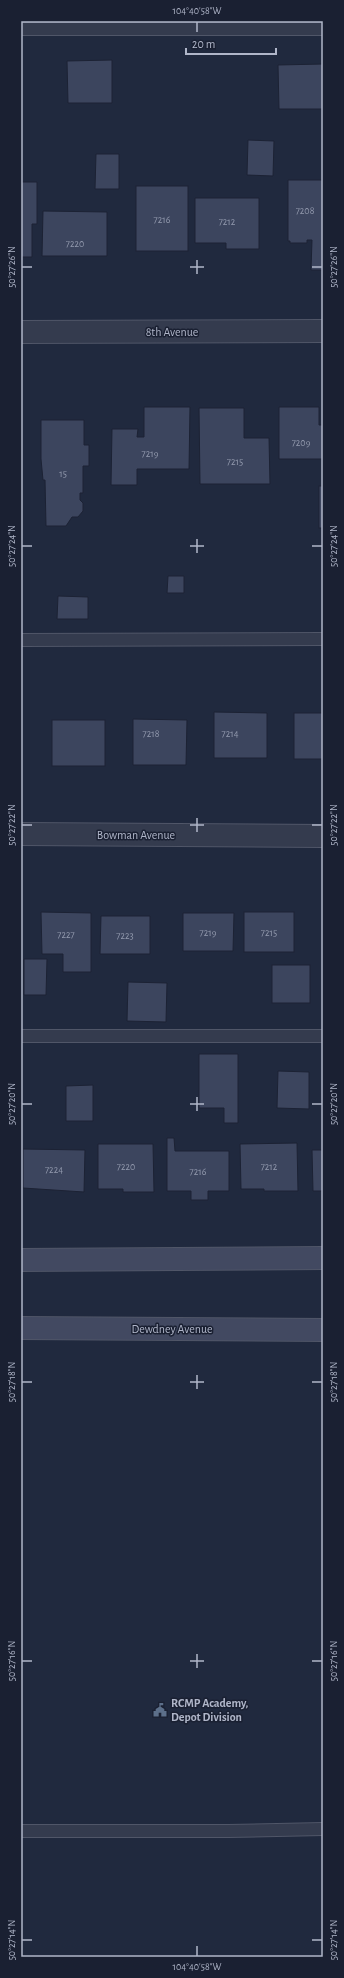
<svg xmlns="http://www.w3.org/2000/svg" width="344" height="1978" font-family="'Alegreya Sans',sans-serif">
<rect width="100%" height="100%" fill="#20293e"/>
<!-- building -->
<g fill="#3c455e" stroke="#1c2234">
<polygon points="112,60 112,103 68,103 67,61"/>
<polygon points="323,64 323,109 279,109 278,65"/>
<polygon points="248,140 274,141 273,176 247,175"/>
<polygon points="96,154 119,154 119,189 95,189"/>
<polygon points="288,180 323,180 323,270 311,270 312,240 307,240 307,243 290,243 290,241 288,241"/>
<polygon points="21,182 37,182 37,224 32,224 32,257 21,257"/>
<rect x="136" y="186" width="52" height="65"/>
<polygon points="195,198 259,198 259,249 226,249 226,243 195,243"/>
<polygon points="43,211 107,212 107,256 42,256"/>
<polygon points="144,407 190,407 189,469 137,469 137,485 111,485 112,429 138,429 137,437 144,437"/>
<polygon points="279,407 319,407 319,425 323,425 323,459 279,459"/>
<polygon points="199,408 244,408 244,438 269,438 270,484 200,484"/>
<polygon points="41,420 84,420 84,445 89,445 89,466 83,466 83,493 80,493 80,500 83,503 83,511 78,517 72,517 66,526 46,526 45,480 43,480 41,459"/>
<rect x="319" y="486" width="4" height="42"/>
<polygon points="168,576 184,576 184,593 167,593"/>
<polygon points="58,596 88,597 88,619 57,619"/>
<polygon points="214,712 267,713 267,758 214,758"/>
<rect x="294" y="713" width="29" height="46"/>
<polygon points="133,719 187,720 186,765 133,765"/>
<rect x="52" y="720" width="53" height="46"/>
<polygon points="41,912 91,913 91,972 63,972 63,954 42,954"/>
<rect x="244" y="912" width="50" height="40"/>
<polygon points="183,913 234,913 233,951 183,951"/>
<polygon points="101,916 150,916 150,954 100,954"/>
<polygon points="24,959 47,959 46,995 24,995"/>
<rect x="272" y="965" width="38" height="38"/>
<polygon points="128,982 167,983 166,1022 127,1021"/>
<polygon points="199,1054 238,1054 238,1123 224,1123 224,1108 199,1108"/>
<polygon points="278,1071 309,1072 309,1109 277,1108"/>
<polygon points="93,1085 93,1121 66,1121 66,1086"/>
<polygon points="167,1138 174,1138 175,1151 229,1151 229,1191 208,1191 208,1200 191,1200 191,1191 167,1191"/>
<polygon points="297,1143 298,1191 264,1191 264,1189 241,1189 240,1144"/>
<polygon points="98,1144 153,1144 154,1192 123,1192 123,1189 98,1189"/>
<polygon points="23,1149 85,1150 84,1192 23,1188"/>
<polygon points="312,1150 323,1150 323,1191 313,1191"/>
</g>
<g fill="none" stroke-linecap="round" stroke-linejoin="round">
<!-- lane casing -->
<g stroke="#505668" stroke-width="14">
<g id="lane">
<polyline points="21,29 323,29"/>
<polyline points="21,640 323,639"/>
<polyline points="21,1036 323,1036"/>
<polyline points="21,1831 228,1831 323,1829"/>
</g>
</g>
<!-- street casing -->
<g stroke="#505668" stroke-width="24">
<g id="street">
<polyline points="21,332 323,331"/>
<polyline points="21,834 323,836"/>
</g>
</g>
<!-- secondary casing -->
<g stroke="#505668" stroke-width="24">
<g id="secondary">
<polyline points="21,1260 323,1258"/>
<polyline points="21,1328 323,1330"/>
</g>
</g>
<!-- lane -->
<use href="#lane" stroke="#343b4e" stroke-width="12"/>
<!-- street -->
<use href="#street" stroke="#343b4e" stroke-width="22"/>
<!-- secondary -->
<use href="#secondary" stroke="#424961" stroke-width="22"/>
</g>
<!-- ticks -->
<path fill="none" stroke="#b0b6c9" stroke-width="1.5" d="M197,22v10M197,260v14M22,267h10M190,267h14M312,267h10M197,539v14M22,546h10M190,546h14M312,546h10M197,818v14M22,825h10M190,825h14M312,825h10M197,1097v14M22,1104h10M190,1104h14M312,1104h10M197,1375v14M22,1382h10M190,1382h14M312,1382h10M197,1654v14M22,1661h10M190,1661h14M312,1661h10M22,1940h10M312,1940h10M197,1946v10"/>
<!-- icons -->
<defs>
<g id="civic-bare" transform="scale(1.08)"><path d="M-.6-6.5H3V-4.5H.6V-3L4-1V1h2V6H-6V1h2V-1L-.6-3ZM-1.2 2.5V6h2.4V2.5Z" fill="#5c6f8a" stroke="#1a2032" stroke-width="2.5" paint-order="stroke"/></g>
</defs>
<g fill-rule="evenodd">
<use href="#civic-bare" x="160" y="1710"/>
</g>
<g text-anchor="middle" stroke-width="3" stroke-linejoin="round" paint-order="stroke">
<!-- number labels -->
<g font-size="10" fill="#939aae">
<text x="305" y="214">7208</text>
<text x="162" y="223">7216</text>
<text x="227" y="225">7212</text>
<text x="75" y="247">7220</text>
<text x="301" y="446">7209</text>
<text x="150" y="457">7219</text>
<text x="235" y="465">7215</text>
<text x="63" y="477">15</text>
<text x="151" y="737">7218</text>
<text x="230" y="737">7214</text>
<text x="208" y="936">7219</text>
<text x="269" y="936">7215</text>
<text x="66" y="938">7227</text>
<text x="125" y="939">7223</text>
<text x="126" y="1170">7220</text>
<text x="269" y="1170">7212</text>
<text x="54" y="1173">7224</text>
<text x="198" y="1175">7216</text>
</g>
<!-- street labels -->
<g font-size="12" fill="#b0b6c9" stroke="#1a2032">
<text x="172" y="336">8th Avenue</text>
<text x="136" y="839">Bowman Avenue</text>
<text x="172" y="1333">Dewdney Avenue</text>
</g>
<!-- poi labels -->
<g font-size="12" font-weight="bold" fill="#b0b6c9" stroke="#1a2032" text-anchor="start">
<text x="171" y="1707">RCMP Academy,<tspan x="171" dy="14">Depot Division</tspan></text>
</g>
</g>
<!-- border -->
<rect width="344" height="1978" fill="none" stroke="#1a2032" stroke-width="44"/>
<!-- scale -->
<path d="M186 48v6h90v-6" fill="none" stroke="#b0b6c9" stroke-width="2"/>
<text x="192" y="48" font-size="12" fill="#b0b6c9" stroke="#1a2032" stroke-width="3" paint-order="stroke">20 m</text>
<rect x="22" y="22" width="300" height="1934" fill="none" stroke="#b0b6c9" stroke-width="1.5"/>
<g font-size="10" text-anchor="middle" fill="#b0b6c9">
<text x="197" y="14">104°40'58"W</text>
<text transform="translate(11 267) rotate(-90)" y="4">50°27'26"N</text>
<text transform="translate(333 267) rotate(-90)" y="4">50°27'26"N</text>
<text transform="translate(11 546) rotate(-90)" y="4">50°27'24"N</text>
<text transform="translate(333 546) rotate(-90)" y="4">50°27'24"N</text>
<text transform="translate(11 825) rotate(-90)" y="4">50°27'22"N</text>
<text transform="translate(333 825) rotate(-90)" y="4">50°27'22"N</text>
<text transform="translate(11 1104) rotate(-90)" y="4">50°27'20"N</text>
<text transform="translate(333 1104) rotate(-90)" y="4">50°27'20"N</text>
<text transform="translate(11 1382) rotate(-90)" y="4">50°27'18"N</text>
<text transform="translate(333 1382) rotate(-90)" y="4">50°27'18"N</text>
<text transform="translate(11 1661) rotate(-90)" y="4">50°27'16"N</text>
<text transform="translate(333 1661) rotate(-90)" y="4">50°27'16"N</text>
<text transform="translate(11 1940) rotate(-90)" y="4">50°27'14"N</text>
<text transform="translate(333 1940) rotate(-90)" y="4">50°27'14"N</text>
<text x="197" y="1970">104°40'58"W</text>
</g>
</svg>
